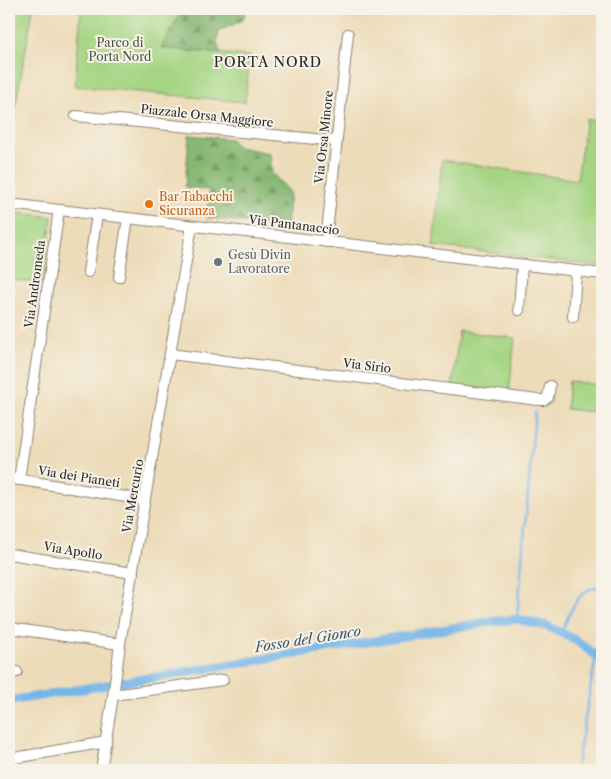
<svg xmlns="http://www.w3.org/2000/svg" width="611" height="779" font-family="'Libre Caslon Text',serif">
<defs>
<pattern id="forest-firs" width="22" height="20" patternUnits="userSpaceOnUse" patternTransform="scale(1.25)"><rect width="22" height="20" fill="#84b671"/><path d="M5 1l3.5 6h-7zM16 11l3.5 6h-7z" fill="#6c945d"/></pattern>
</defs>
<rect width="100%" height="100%" fill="#f7f3e8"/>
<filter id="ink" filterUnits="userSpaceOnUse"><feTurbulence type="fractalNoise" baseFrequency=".02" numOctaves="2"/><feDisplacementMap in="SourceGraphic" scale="10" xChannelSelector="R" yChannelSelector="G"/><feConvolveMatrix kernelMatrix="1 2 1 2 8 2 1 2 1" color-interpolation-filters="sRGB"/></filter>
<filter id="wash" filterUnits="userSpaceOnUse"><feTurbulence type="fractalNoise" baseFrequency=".0096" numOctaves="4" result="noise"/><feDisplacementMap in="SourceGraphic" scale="20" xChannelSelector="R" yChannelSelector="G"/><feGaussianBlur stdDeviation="1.12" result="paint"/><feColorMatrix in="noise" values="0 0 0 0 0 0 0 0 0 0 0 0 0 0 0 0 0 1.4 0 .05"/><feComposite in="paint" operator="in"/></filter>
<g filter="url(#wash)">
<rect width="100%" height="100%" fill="#eddcb9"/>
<!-- green -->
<g fill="#a5d583" stroke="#688057">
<polygon points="9,9 33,9 12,126 9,126"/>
<polygon points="81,9 183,9 162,48 250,56 245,102 75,86"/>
<polygon points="586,119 602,122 602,266 433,246 442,160 577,180"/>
<polygon points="9,212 52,217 43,284 9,279"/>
<polygon points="459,331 515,338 509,393 452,387"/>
<polygon points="569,381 602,385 602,413 566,409"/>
</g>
<!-- forest -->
<g fill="url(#forest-firs)" stroke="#58704e">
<polygon points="183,9 246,9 243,20 219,31 217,43 221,54 161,48"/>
<polygon points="189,135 231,139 238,147 270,153 272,173 290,192 286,227 207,218 209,190 185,187"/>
</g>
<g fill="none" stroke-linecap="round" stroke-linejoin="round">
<!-- stream -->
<g stroke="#75b6e9" stroke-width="2.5">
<polyline points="517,619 535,412"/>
<path d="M561,633c9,-19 16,-47 41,-46"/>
<polyline points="576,770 596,656"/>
</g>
<!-- canal -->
<polyline stroke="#75b6e9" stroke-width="9" points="9,701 489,622 517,619 547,626 575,640 602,660"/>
</g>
</g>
<g filter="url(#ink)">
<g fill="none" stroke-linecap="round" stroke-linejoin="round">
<!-- minor casing -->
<g stroke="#8c8472" stroke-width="12">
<g id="minor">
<polyline points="76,116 336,141"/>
<polyline points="9,204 602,274"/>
<polyline points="326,242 348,34"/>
<polyline points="88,272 97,215"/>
<polyline points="119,277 128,218"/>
<polyline points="519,310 522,265"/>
<polyline points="573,317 576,271"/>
<polyline points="170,354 538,400 544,400 548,397 550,386"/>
<polyline points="9,478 145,500"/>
<polyline points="19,480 59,210"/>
<polyline points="9,554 133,573"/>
<polyline points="9,628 120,644"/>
<polyline points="9,670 17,672"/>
<polyline points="113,695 223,680"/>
<polyline points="9,759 106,742"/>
<polyline points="101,770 114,690 120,644 192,226"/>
</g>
</g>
<!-- minor -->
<use href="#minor" stroke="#fff" stroke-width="10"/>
</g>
</g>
<!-- markers -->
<circle fill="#e8710a" stroke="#f7f3e8" stroke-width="2" cx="149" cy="204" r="5"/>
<circle fill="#6b7280" stroke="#f7f3e8" stroke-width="2" cx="218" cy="262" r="5"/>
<g text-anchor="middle" stroke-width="4" stroke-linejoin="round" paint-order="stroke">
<!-- park labels -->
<g font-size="12" fill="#4a5641" stroke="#f7f3e8">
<text x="120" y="47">Parco di<tspan x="120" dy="14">Porta Nord</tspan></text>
</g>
<!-- street labels -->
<g font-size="12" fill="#2b2b2b" stroke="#f7f3e8">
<text transform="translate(207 116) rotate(6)" y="4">Piazzale Orsa Maggiore</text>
<text transform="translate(324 137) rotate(-84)" y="4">Via Orsa Minore</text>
<text transform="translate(294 225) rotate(7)" y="4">Via Pantanaccio</text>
<text transform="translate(35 284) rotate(-82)" y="4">Via Andromeda</text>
<text transform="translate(367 366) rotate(7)" y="4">Via Sirio</text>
<text transform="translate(79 477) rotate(9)" y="4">Via dei Pianeti</text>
<text transform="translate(133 496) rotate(-80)" y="4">Via Mercurio</text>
<text transform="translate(73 551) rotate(9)" y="4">Via Apollo</text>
</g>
<!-- food labels -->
<g font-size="12" fill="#c56008" stroke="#f7f3e8" text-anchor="start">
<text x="159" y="201">Bar Tabacchi<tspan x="159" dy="14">Sicuranza</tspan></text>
</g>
<!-- worship labels -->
<g font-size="12" fill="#5b616d" stroke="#f7f3e8" text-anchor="start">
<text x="228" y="259">Gesù Divin<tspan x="228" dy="14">Lavoratore</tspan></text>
</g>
<!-- neighbourhood labels -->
<g font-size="14" letter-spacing="1" fill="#2b2b2b" stroke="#f7f3e8">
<text x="268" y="67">PORTA NORD</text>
</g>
<!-- water labels -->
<g font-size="14" font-style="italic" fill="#415564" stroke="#f7f3e8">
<text transform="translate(308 639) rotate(-9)" y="5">Fosso del Gionco</text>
</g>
</g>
<!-- margin -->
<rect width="611" height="779" fill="none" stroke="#f7f3e8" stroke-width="30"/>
</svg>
